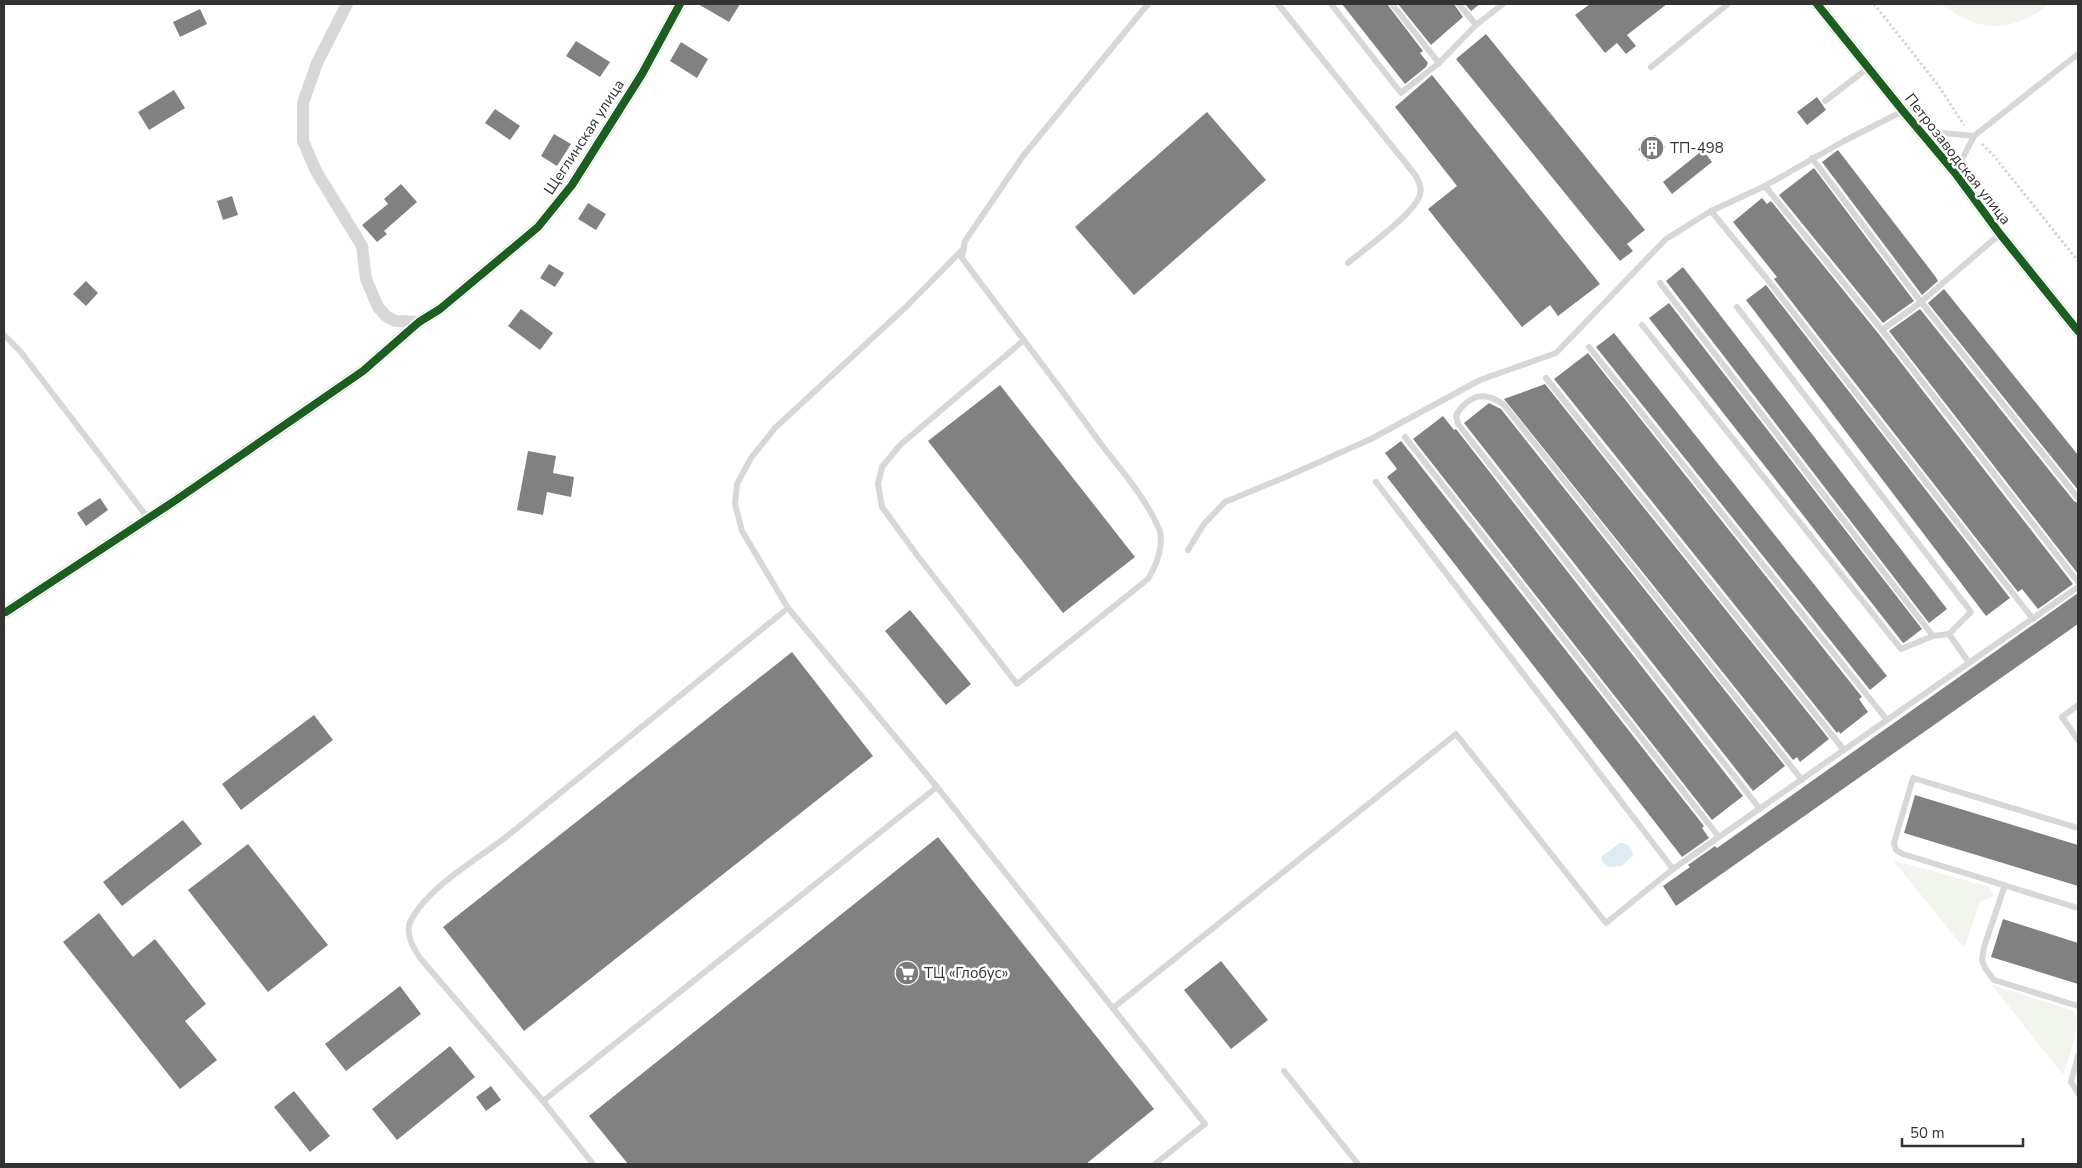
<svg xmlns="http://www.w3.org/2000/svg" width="2082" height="1168" font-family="'Nunito Sans',sans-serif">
<rect width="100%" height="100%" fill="#fff"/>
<!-- green -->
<g fill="#f1f5ed">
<path d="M1941,4h108c-36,29 -72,29 -108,0z"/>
<polygon points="1893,860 1989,887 1994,896 1980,902 1964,948"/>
<path d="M1992,985l82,26c8,12 -6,49 -11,64z"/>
</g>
<!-- water -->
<path fill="#ddebf3" d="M1620,843c8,-1 12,5 13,12l-11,11 -14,1 -6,-5v-6z"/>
<!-- building -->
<g fill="#818181">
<polygon points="698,4 740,4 729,22"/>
<polygon points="1342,4 1387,4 1423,51 1420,53 1428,63 1426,67 1405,84"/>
<polygon points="1398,4 1454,4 1463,17 1431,45"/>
<polygon points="1465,4 1480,4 1471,11"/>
<polygon points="1590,4 1667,4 1627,35 1636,46 1626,54 1617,43 1605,53 1575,15"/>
<polygon points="200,9 207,24 180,37 173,22"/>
<polygon points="1486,34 1645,230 1627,244 1633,251 1620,261 1456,59"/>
<polygon points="576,41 610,62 600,77 566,56"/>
<polygon points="681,42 708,59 697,78 670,61"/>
<polygon points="1432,75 1600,284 1558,316 1550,305 1522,327 1428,209 1457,186 1395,107"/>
<polygon points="174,90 185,108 149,130 138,112"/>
<polygon points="1817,97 1826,110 1807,125 1797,112"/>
<polygon points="495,109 520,126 510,140 485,123"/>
<polygon points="1207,112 1266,180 1134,295 1075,227"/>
<polygon points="554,134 571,144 557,166 541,156"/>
<polygon points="1655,135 1665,147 1648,161 1638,149"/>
<polygon points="1703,150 1712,162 1672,194 1663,182"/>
<polygon points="1838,150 1935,276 1938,281 1922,295 1822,162"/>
<polygon points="1814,168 1914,301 1883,323 1779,195"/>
<polygon points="401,184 417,202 384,231 387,234 377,242 362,225 388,204 384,199"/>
<polygon points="232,196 238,215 223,220 217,201"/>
<polygon points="1762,198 1767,204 1771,201 1878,333 2073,584 2038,609 2022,589 2018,592 1774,279 1777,277 1733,222"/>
<polygon points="588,203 606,214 596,230 578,219"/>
<polygon points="549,264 564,273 555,287 540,278"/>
<polygon points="1683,267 1947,609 1929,623 1666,281"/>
<polygon points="86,281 98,293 86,306 73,294"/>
<polygon points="1766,285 2010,598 1986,616 1746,300"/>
<polygon points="1944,289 2078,455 2078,490 1928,303"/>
<polygon points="1669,303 1922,629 1905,642 1903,643 1649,318"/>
<polygon points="521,309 553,333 540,350 508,326"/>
<polygon points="1920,309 2074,501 2078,503 2078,574 1889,331"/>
<polygon points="1614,333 1887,676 1870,690 1596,347"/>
<polygon points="1588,353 1862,697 1859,699 1868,712 1840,734 1839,731 1837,733 1554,379"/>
<polygon points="1545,384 1829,739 1800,762 1797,757 1793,760 1504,399"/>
<polygon points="1000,385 1135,557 1063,613 928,441"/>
<polygon points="1489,403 1501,409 1785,766 1753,791 1464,423"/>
<polygon points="1443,416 1454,430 1456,429 1743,796 1712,820 1413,439"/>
<polygon points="1401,441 1704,826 1702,828 1709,838 1682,857 1387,477 1397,469 1385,453"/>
<polygon points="528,451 556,456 553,473 574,477 571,497 547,492 543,515 517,510"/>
<polygon points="100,498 108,510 86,526 77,513"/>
<polygon points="2078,593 2078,624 1676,906 1663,886 1690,867 1688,865 1715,846 1717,848"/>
<polygon points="910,610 971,684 946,705 885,631"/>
<polygon points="792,652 873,756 524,1031 443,927"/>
<polygon points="314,715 333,740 241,810 222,784"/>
<polygon points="1915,795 2078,845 2078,886 1904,833"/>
<polygon points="183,820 202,844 122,906 103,882"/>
<polygon points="938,837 1154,1109 1086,1164 628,1164 589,1116"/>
<polygon points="248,844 328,945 268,992 188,890"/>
<polygon points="99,913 133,957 155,939 206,1004 185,1021 217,1060 180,1089 63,942"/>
<polygon points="2003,919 2078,943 2078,984 1991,957"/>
<polygon points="1221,961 1268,1020 1231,1049 1184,990"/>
<polygon points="400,986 421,1014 346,1071 325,1044"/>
<polygon points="450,1046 475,1077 397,1140 372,1109"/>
<polygon points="491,1086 501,1100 486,1111 476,1097"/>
<polygon points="294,1091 330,1136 310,1152 274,1107"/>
</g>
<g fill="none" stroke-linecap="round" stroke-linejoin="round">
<!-- path -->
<g stroke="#d6d6d6" stroke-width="3" stroke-dasharray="2.5 2.5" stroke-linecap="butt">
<polyline points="1874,4 1938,85 1964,125"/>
<polyline points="1982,144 1994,156 2078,261"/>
</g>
<!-- service -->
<g stroke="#d7d7d7" stroke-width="6">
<path d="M1278,4l138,172c3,6 6,12 4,18 -3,18 -57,56 -72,69"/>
<polyline points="1331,4 1401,93 1439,63 1476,25 1503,4"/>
<polyline points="1392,4 1439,63"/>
<polyline points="1459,4 1476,25"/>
<polyline points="1651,67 1728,4"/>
<polyline points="1825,101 1868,68"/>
<polyline points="1921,131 1974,136"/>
<polyline points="1812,158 1921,302 2078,498"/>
<polyline points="1955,173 1974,136 2078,54"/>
<polyline points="1765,186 1882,330 2078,582"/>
<polyline points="1711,211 1767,279 2033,619"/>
<polyline points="1660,283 1933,636"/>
<polyline points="1642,325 1901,649 1933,636 1949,634 1971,612 1737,307"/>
<polyline points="1882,330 1921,302 2000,234"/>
<polyline points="4,335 20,351 148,518"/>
<path d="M1024,340l-124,105 -18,22 -4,17 4,23 35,48 100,129 131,-105c8,-13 17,-35 11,-50 -13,-31 -38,-59 -58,-85 -45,-63 -93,-124 -139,-186l3,-17 58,-85 125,-152"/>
<polyline points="1589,347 1887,720"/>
<polyline points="1546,378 1844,750"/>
<polyline points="1405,437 1719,837"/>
<polyline points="1376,482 1673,869 2078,587"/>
<polyline points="1188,550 1204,524 1225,502 1288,476 1371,439 1480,380 1556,353 1666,239 1711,211 1765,186 1844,141 1903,111"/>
<polyline points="1949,634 1969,663"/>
<polyline points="2078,705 2062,717 2078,740"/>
<polyline points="937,787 788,608 742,531 735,504 737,484 751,458 775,428 907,306 964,248"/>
<path d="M1760,809l-302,-385 -2,-9c13,-20 28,-25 48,-10l298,375"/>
<polyline points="2078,828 1913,778 1894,843 1896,850 1903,854 2078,908"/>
<polyline points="2005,885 1984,947 1982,960 1985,968 1994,980 2078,1006"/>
<polyline points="1113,1008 1456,734 1606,923 1673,869"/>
<polyline points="2078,1056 2071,1082 2078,1093"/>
<polyline points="1284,1071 1358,1164"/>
<path d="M543,1101l-123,-143c-7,-10 -16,-25 -9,-38 20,-36 68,-61 100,-87 92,-75 184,-150 277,-225"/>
<polyline points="593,1164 543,1101 937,787 1205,1124 1155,1164"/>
</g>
<!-- minor -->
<g stroke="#d7d7d7" stroke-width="12">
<polyline points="347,4 317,63 303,103 303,141 316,171 362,246 366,279 378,307 386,316 395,321 419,322"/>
<polyline points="1817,4 1903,111 1955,173 2000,234 2078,331"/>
<polyline points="6,612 176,500 363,371 419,322 440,309 538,227 572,185 642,74 680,4"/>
</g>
<!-- cycleway casing -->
<g stroke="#fff" stroke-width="11">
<g id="cycleway">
<polyline points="1817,4 1903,111 1955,173 2000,234 2078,331"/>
<polyline points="6,612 176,500 363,371 419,322 440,309 538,227 572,185 642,74 680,4"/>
</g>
</g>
<!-- cycleway -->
<use href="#cycleway" stroke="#1b5e20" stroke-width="8"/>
</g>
<!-- icons -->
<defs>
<g id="building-disc" transform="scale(1.25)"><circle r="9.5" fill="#7a7a7a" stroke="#fff"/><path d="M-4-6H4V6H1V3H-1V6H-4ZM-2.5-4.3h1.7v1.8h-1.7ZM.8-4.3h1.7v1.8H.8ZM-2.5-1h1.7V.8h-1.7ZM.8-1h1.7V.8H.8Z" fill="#fff"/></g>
<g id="supermarket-disc" transform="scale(1.25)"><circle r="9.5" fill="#7a7a7a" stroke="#fff"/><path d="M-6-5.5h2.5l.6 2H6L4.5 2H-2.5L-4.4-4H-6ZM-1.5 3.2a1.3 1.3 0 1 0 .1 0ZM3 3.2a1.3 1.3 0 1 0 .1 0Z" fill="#fff"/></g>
</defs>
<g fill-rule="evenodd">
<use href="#building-disc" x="1652" y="148"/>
<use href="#supermarket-disc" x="907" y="973"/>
</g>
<g text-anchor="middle" stroke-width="5" stroke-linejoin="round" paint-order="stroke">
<!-- street labels -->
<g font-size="15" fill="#333" stroke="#fff">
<text transform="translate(584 137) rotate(-57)" y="5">Щеглинская улица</text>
<text transform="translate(1958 159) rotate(52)" y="5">Петрозаводская улица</text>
</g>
<!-- poi labels -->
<g font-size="15" fill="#333" stroke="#fff" text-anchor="start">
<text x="1670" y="153">ТП-498</text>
<text x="924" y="978">ТЦ «Глобус»</text>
</g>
</g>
<!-- border -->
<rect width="2082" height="1168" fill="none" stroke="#333333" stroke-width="10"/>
<!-- scale -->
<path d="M1902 1138v8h121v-8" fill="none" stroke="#333333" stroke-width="2.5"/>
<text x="1910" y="1138" font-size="15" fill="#333333" stroke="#ffffff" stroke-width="4" paint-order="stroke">50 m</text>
</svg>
